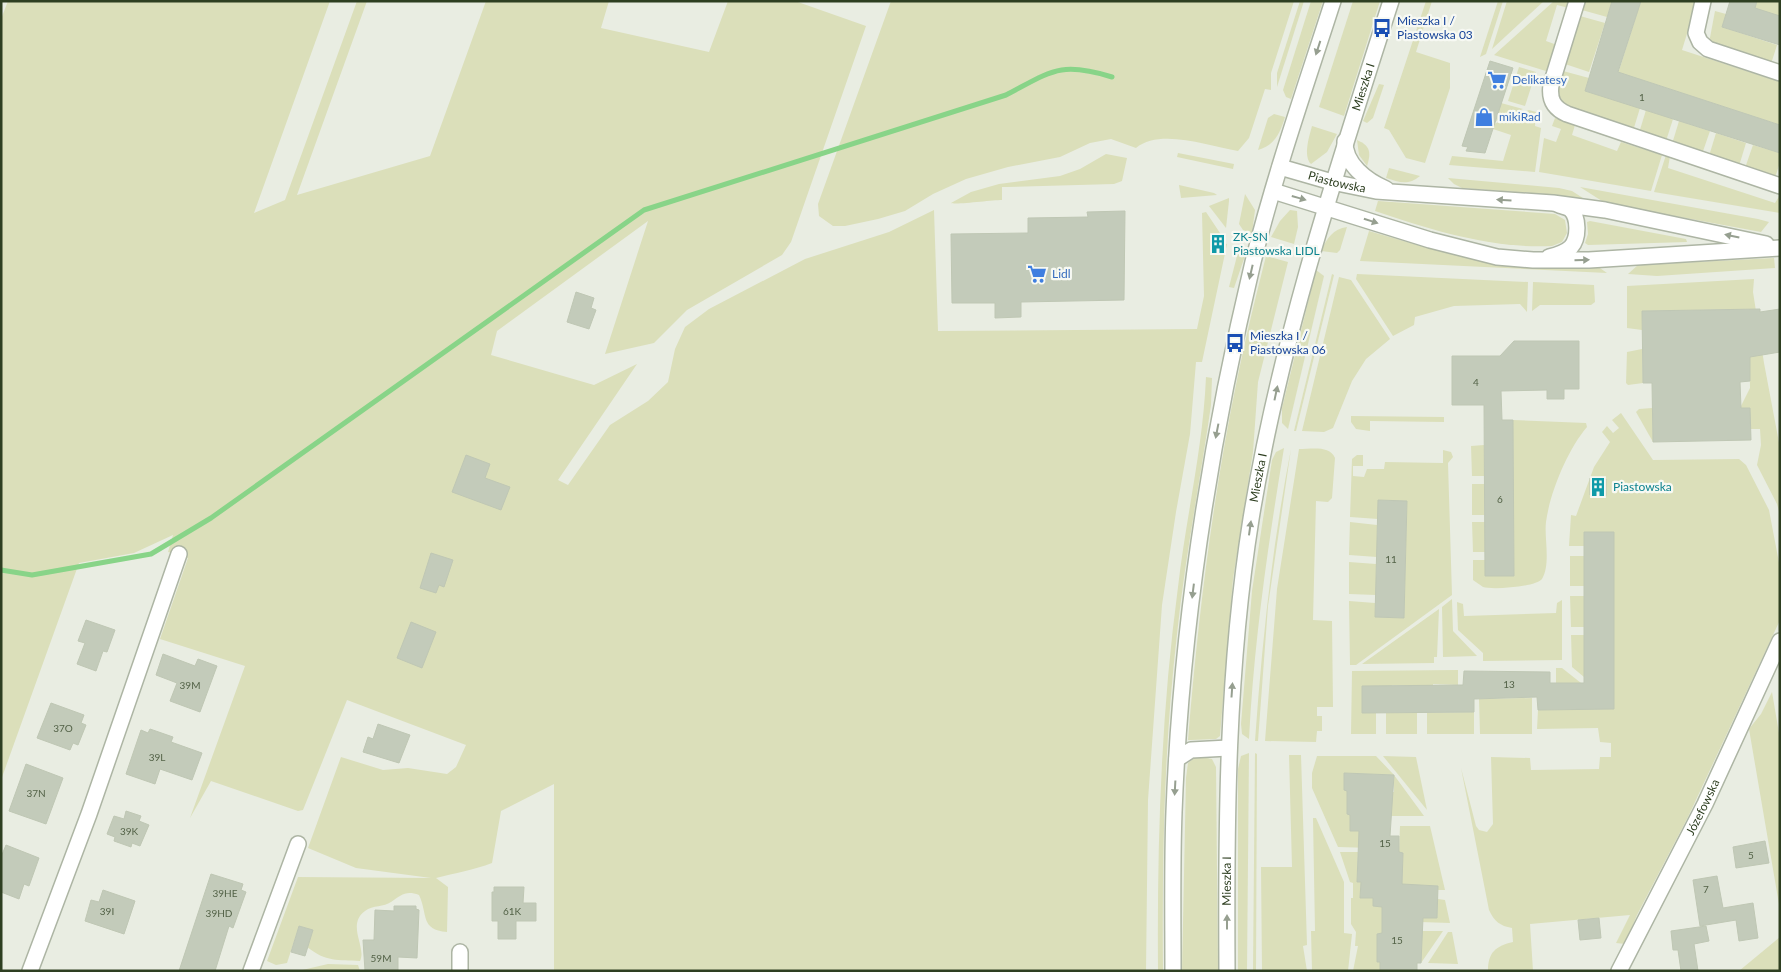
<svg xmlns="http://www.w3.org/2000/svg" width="1781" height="972" font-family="Lato,sans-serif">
<rect width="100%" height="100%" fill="#e9ede2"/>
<!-- green -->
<g fill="#dbdfba">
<path d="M8,1h322l-76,212 31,-13 72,-199h10l-70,194 133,-39 56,-155h123l-8,27 108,24 19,-51h67l71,25 -75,216 -9,13 -95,55 -33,33 -49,11 43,-133 -151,110 -6,24 103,30 43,-21 -79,116 10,5 42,-60 38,-24 20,-19 7,-33 10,-22 24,-18 96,-50 84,-27 45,-22 4,121 259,-2 7,-33 -2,-83 4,-1 16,24 1,7 4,1 -25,118h-6l-6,72 -14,78 -14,93 -14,195 -2,171h-592v-187l-53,27 -9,52c-18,7 -37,10 -56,15l12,9 -1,45c-27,-2 -19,-18 -28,-37 -13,-5 -18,0 -28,7 -7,5 -18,3 -26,9 -19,14 2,36 -5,50 -22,-1 -34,1 -53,-14l6,-17 -14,-4 -12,37 -11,2 -9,-4 31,-84 133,1 -75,-10 -48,-20 33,-91 42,13 25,-2 39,6 9,-7 10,-22 -119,-45 -44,110 -5,1 -87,-30 -21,37 55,-152 -85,-27 28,-81 -20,-6 5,-17 -39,18 -55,10 -78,217v-761z"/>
<path d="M891,1h403l-23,72v17l-6,-1 -16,49 -11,13c-29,-5 -78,-23 -102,-3l-25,-9 -21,4 -30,14 -52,10 -42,12 -33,15 -28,17 -27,8 -33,7h-12l-14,-10 -1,-12z"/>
<polygon points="1300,1 1304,1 1277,87 1277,73"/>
<polygon points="1311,1 1323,1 1291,99 1286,97 1283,90"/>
<polygon points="1353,1 1380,1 1344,116 1319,107"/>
<polygon points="1426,1 1432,1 1416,52 1450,63 1450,88 1425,163 1406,158 1389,130 1384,128"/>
<polygon points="1498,1 1503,1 1486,54 1480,57"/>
<polygon points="1507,1 1544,1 1492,49"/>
<polygon points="1554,1 1571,1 1569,8 1557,5 1546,41 1557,45 1549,72 1494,55"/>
<polygon points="1584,1 1612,1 1607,17 1582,10"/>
<polygon points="1641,1 1697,1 1682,50 1780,82 1780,125 1624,74 1616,80"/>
<polygon points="1757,1 1780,1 1780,16 1752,16"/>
<polygon points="1715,11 1726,14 1722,27 1777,45 1771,64 1709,43"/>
<polygon points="1580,16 1605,23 1589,72 1565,64"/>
<polygon points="1519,67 1536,72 1525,106 1508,101"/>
<path d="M1563,71l26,7 -4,13 55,17 -7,23c-18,-6 -66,-16 -73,-34 -3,-9 0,-18 3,-26z"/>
<polygon points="1379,84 1384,85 1373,118 1367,123 1363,121"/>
<polygon points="1501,103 1523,109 1496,121"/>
<polygon points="1529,110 1536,112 1535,126 1541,128 1535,172 1449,165 1452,156 1503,161 1511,135 1493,129 1494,124"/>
<polygon points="1646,110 1673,119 1666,141 1639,133"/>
<path d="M1274,114l11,3c-5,16 -10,28 -27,33l10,-32z"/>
<polygon points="1555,118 1575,125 1572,135 1617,151 1621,142 1662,155 1651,191 1539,172 1544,138 1556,142 1561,129 1552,126"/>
<polygon points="1679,121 1710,131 1702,154 1672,144"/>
<path d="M1312,126l25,8 -10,18 -16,12c-8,-8 -2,-27 1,-38z"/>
<polygon points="1716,133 1746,143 1739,166 1709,156"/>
<path d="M1357,140c14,6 14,13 10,26l-8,-11z"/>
<polygon points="1753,145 1780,153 1780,162 1775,178 1745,168"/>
<polygon points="1178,153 1234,164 1233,169 1177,157"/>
<path d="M1106,154l21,4 -5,23 -8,3 -108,3h-4v13c-10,0 -46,5 -51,3l20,-11 28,-8 61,-8 20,-7z"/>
<polygon points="1666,155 1670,156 1668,168 1775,203 1780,195 1780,213 1654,192"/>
<path d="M1389,168l31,8c-12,10 -21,6 -34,2z"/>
<polygon points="1448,178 1559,188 1572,191 1586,200 1545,194 1462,188 1454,184"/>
<polygon points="1179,185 1214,193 1217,195 1181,198"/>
<polygon points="1580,187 1758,219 1769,222 1761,232 1605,203"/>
<polygon points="1245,194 1255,210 1252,233 1243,230 1239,224"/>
<polygon points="1229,198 1229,201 1226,228 1209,206"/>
<path d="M1378,201l177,13 10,6 2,13 -5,9 -10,4c-60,3 -121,-16 -177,-35z"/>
<polygon points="1290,210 1297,211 1298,227 1294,244 1271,237 1280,221"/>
<polygon points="1590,221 1686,239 1687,242 1588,245 1585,243 1588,234 1587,222"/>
<path d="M1347,227l-7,23 -3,3 -16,-2c6,-13 12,-22 26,-24z"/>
<polygon points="1369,231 1431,249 1485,261 1597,266 1607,273 1360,261"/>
<polygon points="1243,249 1247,250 1234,288 1229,287 1238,252"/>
<path d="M1266,256l22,6 -30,120 -5,70 -20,127 -13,157 -4,3 -25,1h-3c10,-123 25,-245 50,-365 8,-40 18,-79 28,-119z"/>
<polygon points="1774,258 1775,268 1657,276 1628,274 1638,265"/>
<polygon points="1316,270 1324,276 1288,429 1282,423 1282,408"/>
<polygon points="1332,274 1334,275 1296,431 1294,431"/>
<polygon points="1357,274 1528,282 1527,312 1520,304 1454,306 1415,317 1414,325 1393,336 1356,279"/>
<polygon points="1339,277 1351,280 1390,339 1366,359 1352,381 1333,428 1324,432 1302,431"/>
<polygon points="1754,279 1753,292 1764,363 1780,448 1780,515 1777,504 1757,465 1761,445 1760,429 1741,429 1741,406 1750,388 1749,309 1642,311 1642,330 1627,328 1627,286"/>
<polygon points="1533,282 1594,285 1595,302 1591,305 1540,305 1532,311"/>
<polygon points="1642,349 1643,383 1628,385 1626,383 1627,352"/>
<path d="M1206,377l6,1 -1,27c-11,77 -26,152 -34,229 -13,112 -15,225 -14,337h-5c-1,-129 3,-257 20,-384 8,-70 25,-139 28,-210z"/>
<polygon points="1652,408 1653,442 1636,412 1639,409"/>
<path d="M1621,413l32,47 86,-1 7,6 23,45 11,58v52l-92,197 -51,98 -12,29 -9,-1 14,-28 -100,9 3,47h-45c0,-19 8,-25 25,-29l-1,-14c-12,-2 -18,-7 -23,-18l-28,-142 15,58 3,4 8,2 6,-8 -2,-67 39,1 1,12 68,-1 1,-12h11v-14l-11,-1 -2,-14 -61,1 1,-19 75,-1 1,-177h-29l-1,14h-15l2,-31 5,1 18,-49 16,-25 -8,-10 5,-6 6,7 6,-5 -7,-8z"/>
<polygon points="1351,416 1444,417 1444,422 1370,421 1370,431 1356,429 1351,422"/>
<path d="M1513,420l73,3 1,4c-19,22 -37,65 -41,95 -2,16 5,42 -4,57 -6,8 -50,11 -59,8 -3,-2 -7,-5 -10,-7v-20h12v16h29z"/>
<polygon points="1484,445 1484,476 1472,476 1471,446"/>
<path d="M1284,448c-16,97 -30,193 -35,291l-7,-5 -1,-10 11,-133 20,-131 4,-8z"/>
<path d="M1291,449l-23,157 -10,135h-3c7,-99 17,-195 36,-292z"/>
<path d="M1299,449c12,0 31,-4 36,9l-3,40 -4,4 -12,-1 -3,119 19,1 1,86h-16v9h5v15h-5l-1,11 -51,-1 12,-152z"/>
<polygon points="1443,450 1451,452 1453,457 1448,463 1452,595 1356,665 1350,665 1349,601 1375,603 1375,617 1404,618 1407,501 1378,500 1378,519 1350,517 1352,459 1357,455 1363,455 1363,466 1353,466 1353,476 1364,477 1367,469 1384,469 1385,462 1443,463"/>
<rect x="1472" y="484" width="12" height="31"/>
<polygon points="1350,522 1377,525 1377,557 1349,555"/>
<polygon points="1472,522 1485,522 1485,552 1473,552"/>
<rect x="1570" y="556" width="14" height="30"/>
<polygon points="1349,562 1376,564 1376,595 1349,594"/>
<polygon points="1570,596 1584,596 1584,627 1571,627"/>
<polygon points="1452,599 1453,631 1477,656 1443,657 1442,607"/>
<polygon points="1562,600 1562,660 1483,661 1483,653 1458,630 1457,602 1463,604 1464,616 1556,613 1557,603"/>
<polygon points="1439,609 1437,657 1434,657 1434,663 1362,664"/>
<polygon points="1571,635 1584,635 1584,677 1572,667"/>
<polygon points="1556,668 1562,668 1581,683 1556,683"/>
<polygon points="1458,670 1458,685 1433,684 1433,689 1417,689 1417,685 1392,685 1391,689 1362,686 1362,713 1376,713 1376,734 1351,734 1352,671"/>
<polygon points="1772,692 1780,739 1780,910 1749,729 1761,714"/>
<polygon points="1532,698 1532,734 1480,734 1479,699"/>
<polygon points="1474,712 1474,734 1427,734 1427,713"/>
<rect x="1386" y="713" width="31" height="21"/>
<polygon points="1249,753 1247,971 1238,971 1238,769 1241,756"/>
<polygon points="1255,753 1257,754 1256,971 1253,971"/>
<polygon points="1289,755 1301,755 1307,945 1303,946 1307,971 1262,971 1261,867 1292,867"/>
<polygon points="1197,756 1212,759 1216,767 1218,971 1182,971 1186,778 1188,763"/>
<polygon points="1317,756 1376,756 1394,775 1424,816 1391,816 1386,792 1394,792 1394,775 1345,773 1344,790 1350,791 1347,796 1347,814 1350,815 1350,830 1371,831 1371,848 1338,847 1312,788 1312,773"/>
<polygon points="1383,756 1416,757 1427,810"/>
<polygon points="1313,818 1316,818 1344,882 1344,933 1352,934 1348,971 1312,971 1311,931 1315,931"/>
<polygon points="1400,826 1430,826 1445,890 1438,890 1438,886 1409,885 1409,899 1399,882 1402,882 1403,853 1399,852"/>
<polygon points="1340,852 1358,852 1357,881 1361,882 1360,898 1373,898 1373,906 1391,907 1382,917 1382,933 1377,934 1377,961 1380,962 1380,971 1353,971 1358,946 1355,946 1356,932 1351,924 1351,898 1353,898 1353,883 1350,882"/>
<polygon points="1438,899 1445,900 1450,923 1420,922 1420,918 1437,918"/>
<polygon points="1419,931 1443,931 1421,963 1422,934"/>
<polygon points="1448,932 1452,932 1458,964 1428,963"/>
<polygon points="1780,937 1780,971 1739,971"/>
<polygon points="328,964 358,965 360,971 298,971"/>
</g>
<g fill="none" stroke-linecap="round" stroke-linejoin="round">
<!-- stream -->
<path stroke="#88d488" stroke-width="5" d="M1,570l31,5 119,-21 60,-36 433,-308 362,-115c46,-24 54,-34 106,-18"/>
</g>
<!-- building -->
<g fill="#c3cbba" stroke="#bfc7b4">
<polygon points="1612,1 1641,1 1618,72 1780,125 1780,153 1585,91"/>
<polygon points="1730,1 1757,1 1755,8 1780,16 1780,45 1722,27"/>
<polygon points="1490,61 1513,68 1485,153 1466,151 1468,147 1462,146"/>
<polygon points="1125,211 1124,300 1021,302 1021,317 995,318 995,303 952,303 951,234 1028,233 1028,218 1088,217 1087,212"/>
<polygon points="576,292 594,298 591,308 596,310 589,329 567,322"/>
<polygon points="1760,309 1760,312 1780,309 1780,352 1750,357 1750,381 1740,382 1741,408 1750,408 1751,440 1653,442 1652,383 1643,383 1642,311"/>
<polygon points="1514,341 1579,341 1579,389 1564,389 1564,399 1547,399 1547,390 1501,391 1502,420 1513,420 1514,576 1485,576 1484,405 1452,405 1452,356 1500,356"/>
<polygon points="466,455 490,464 485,478 510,487 501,510 452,492"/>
<polygon points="1590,478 1606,479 1606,496 1590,495"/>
<polygon points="1378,500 1407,501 1404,618 1375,617"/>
<polygon points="1584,532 1614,532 1614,709 1538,710 1537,697 1474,699 1474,712 1362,713 1362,686 1463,685 1464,671 1550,672 1550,683 1584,683"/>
<polygon points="431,553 453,560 444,587 439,585 436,593 420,588"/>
<polygon points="86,620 115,630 107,652 103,651 96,671 77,664 85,643 78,641"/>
<polygon points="411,622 436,632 422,668 397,658"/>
<polygon points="163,654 195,666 198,659 217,666 200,712 170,701 177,683 156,675"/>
<polygon points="51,703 84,715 81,723 86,725 78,745 73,743 70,750 37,738"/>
<polygon points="378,724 410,735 399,763 363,752 368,737 373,739"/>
<polygon points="150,729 173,737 171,742 202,753 192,780 160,769 155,784 126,774 141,730 148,733"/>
<polygon points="26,764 63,778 46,824 9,811"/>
<polygon points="1344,773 1394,775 1390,836 1399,836 1399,852 1403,853 1402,884 1438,886 1437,918 1423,918 1421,963 1417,963 1417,971 1380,971 1380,962 1377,962 1377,934 1382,933 1382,907 1373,906 1373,898 1360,898 1361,882 1357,882 1359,831 1350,831 1350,815 1347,814 1347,791 1344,790"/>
<polygon points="126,811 141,816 139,821 149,825 140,846 132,843 131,847 114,841 115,837 107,834 114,816 124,819"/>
<polygon points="1765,841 1769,863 1736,868 1733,847"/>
<polygon points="6,845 39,858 29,886 24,884 19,899 1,892 1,857"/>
<polygon points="211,874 243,884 241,890 246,892 233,928 229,926 215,971 179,971"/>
<polygon points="1717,876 1723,908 1753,903 1758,938 1739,941 1736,920 1700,926 1693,880"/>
<polygon points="494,887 524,887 523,903 536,903 536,921 516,921 516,939 498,939 498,921 492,921 492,892 494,892"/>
<polygon points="103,890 135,901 124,934 85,921 91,900 99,902"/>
<polygon points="394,906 416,906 416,909 419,910 417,958 398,957 398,971 365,971 363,940 374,940 375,910 394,911"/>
<polygon points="1599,918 1601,938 1580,940 1578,920"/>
<polygon points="299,926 313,930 305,956 291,952"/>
<polygon points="1706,926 1709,941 1694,944 1698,971 1681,971 1678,950 1673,950 1671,931"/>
</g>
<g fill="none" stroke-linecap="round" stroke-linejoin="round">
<!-- minor casing -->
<g stroke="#adb5a4" stroke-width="18">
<g id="minor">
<path d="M1577,1l-26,84c-2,14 2,23 16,29l213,72"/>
<polyline points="1703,1 1696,33 1700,42 1708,49 1780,73"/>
<path d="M1345,141c-1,23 22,40 41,48"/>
<path id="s1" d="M1280,167l52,15 44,9 177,12 52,7 161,34"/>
<polyline points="1273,191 1430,240 1497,257 1533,260 1589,260 1780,248"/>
<path d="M1549,257c8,-2 16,-4 22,-10 8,-9 8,-30 -1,-38 -3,-2 -8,-3 -11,-4"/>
<polyline points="1177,759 1191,750 1228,748"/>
<polyline points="30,971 89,814 179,554"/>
<polyline points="251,971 298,844"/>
<polyline points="460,971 460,952"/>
<path d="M1173,971c0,-53 -1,-106 1,-159 7,-185 36,-370 79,-550 22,-88 52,-174 80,-261"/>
<path id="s2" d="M1227,971c-1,-151 0,-302 24,-452 29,-178 85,-347 140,-518"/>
<path id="s3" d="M1619,971l86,-167 75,-163"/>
</g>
</g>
<!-- minor -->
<use href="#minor" stroke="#fff" stroke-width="15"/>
</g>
<!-- one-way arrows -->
<defs><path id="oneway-solid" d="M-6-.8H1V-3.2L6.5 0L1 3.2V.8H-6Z" transform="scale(1.25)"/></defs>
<g fill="#969f90">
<use href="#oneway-solid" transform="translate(1318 48) rotate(108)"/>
<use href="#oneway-solid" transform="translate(1299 198) rotate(16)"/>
<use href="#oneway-solid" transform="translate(1504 200) rotate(-176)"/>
<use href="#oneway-solid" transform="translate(1371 221) rotate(18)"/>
<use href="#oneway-solid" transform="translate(1732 236) rotate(-168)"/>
<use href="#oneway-solid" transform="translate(1582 260) rotate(-1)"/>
<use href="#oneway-solid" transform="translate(1251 272) rotate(103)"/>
<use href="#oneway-solid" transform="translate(1276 393) rotate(-78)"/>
<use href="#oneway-solid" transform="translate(1217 431) rotate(101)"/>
<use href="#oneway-solid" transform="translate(1250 528) rotate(-82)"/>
<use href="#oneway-solid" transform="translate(1193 591) rotate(97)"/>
<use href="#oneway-solid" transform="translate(1232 690) rotate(-86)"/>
<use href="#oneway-solid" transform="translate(1175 788) rotate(93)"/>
<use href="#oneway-solid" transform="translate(1227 922) rotate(-90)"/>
</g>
<!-- icons -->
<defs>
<g id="bus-bare" transform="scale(1.5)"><path d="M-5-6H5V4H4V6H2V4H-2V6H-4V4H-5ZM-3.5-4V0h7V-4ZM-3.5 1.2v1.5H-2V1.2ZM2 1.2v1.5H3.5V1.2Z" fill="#1a4fb4" stroke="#f7f9f3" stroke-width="2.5" paint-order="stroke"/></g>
<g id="supermarket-bare" transform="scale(1.5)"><path d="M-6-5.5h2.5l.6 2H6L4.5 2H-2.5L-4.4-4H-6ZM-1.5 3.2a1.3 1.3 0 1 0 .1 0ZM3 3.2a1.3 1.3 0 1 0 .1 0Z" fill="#3f7fe0" stroke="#f7f9f3" stroke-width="2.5" paint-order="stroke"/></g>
<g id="shop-bare" transform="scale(1.5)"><path d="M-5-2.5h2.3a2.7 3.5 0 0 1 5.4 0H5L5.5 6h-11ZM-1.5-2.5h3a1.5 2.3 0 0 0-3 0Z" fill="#3f7fe0" stroke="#f7f9f3" stroke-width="2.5" paint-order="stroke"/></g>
<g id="building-bare" transform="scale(1.5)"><path d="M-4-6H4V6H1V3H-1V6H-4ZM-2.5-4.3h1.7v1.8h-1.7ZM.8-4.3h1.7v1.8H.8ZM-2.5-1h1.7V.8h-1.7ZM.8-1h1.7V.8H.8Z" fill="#0f9aa8" stroke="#f7f9f3" stroke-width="2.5" paint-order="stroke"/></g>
</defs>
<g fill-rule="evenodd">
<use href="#bus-bare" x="1382" y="28"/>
<use href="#supermarket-bare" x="1497" y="80"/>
<use href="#shop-bare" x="1484" y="117"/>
<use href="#building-bare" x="1218" y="244"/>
<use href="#supermarket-bare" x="1037" y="274"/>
<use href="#bus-bare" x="1235" y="343"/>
<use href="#building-bare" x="1598" y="487"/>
</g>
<g text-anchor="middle" stroke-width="4.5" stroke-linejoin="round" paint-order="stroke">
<!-- number labels -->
<g font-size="10" fill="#536247">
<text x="1642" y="101">1</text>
<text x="1476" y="386">4</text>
<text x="1500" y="503">6</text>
<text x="1391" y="563">11</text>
<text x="1509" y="688">13</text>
<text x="190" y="689">39M</text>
<text x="63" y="732">37O</text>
<text x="157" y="761">39L</text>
<text x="36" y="797">37N</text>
<text x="129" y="835">39K</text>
<text x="1385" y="847">15</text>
<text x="1751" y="859">5</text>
<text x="1706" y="893">7</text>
<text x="225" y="897">39HE</text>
<text x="107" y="915">39I</text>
<text x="512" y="915">61K</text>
<text x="219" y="917">39HD</text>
<text x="1397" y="944">15</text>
<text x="381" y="962">59M</text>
</g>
<!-- transit labels -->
<g font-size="12" fill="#164399" stroke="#f7f9f3" text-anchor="start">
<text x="1397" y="25">Mieszka I /<tspan x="1397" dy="14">Piastowska 03</tspan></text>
<text x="1250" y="340">Mieszka I /<tspan x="1250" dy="14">Piastowska 06</tspan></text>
</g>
<!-- shop labels -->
<g font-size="12" fill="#366cbe" stroke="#f7f9f3" text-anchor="start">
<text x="1512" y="84">Delikatesy</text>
<text x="1499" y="121">mikiRad</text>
<text x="1052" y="278">Lidl</text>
</g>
<!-- street labels -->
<g font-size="12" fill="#2e3f21" stroke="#f7f9f3">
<text dy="4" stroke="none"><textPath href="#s2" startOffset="900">Mieszka I</textPath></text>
<text dy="4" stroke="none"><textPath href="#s1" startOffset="59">Piastowska</textPath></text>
<text dy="4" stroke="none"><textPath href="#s2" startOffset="495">Mieszka I</textPath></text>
<text dy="4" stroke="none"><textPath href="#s3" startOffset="184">Józefowska</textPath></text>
<text dy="4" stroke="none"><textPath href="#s2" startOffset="90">Mieszka I</textPath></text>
</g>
<!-- culture labels -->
<g font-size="12" fill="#0d838f" stroke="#f7f9f3" text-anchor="start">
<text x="1233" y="241">ZK-SN<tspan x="1233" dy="14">Piastowska LIDL</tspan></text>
<text x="1613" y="491">Piastowska</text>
</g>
</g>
<!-- border -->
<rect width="1781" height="972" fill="none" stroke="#2e3f21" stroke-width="5"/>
</svg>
